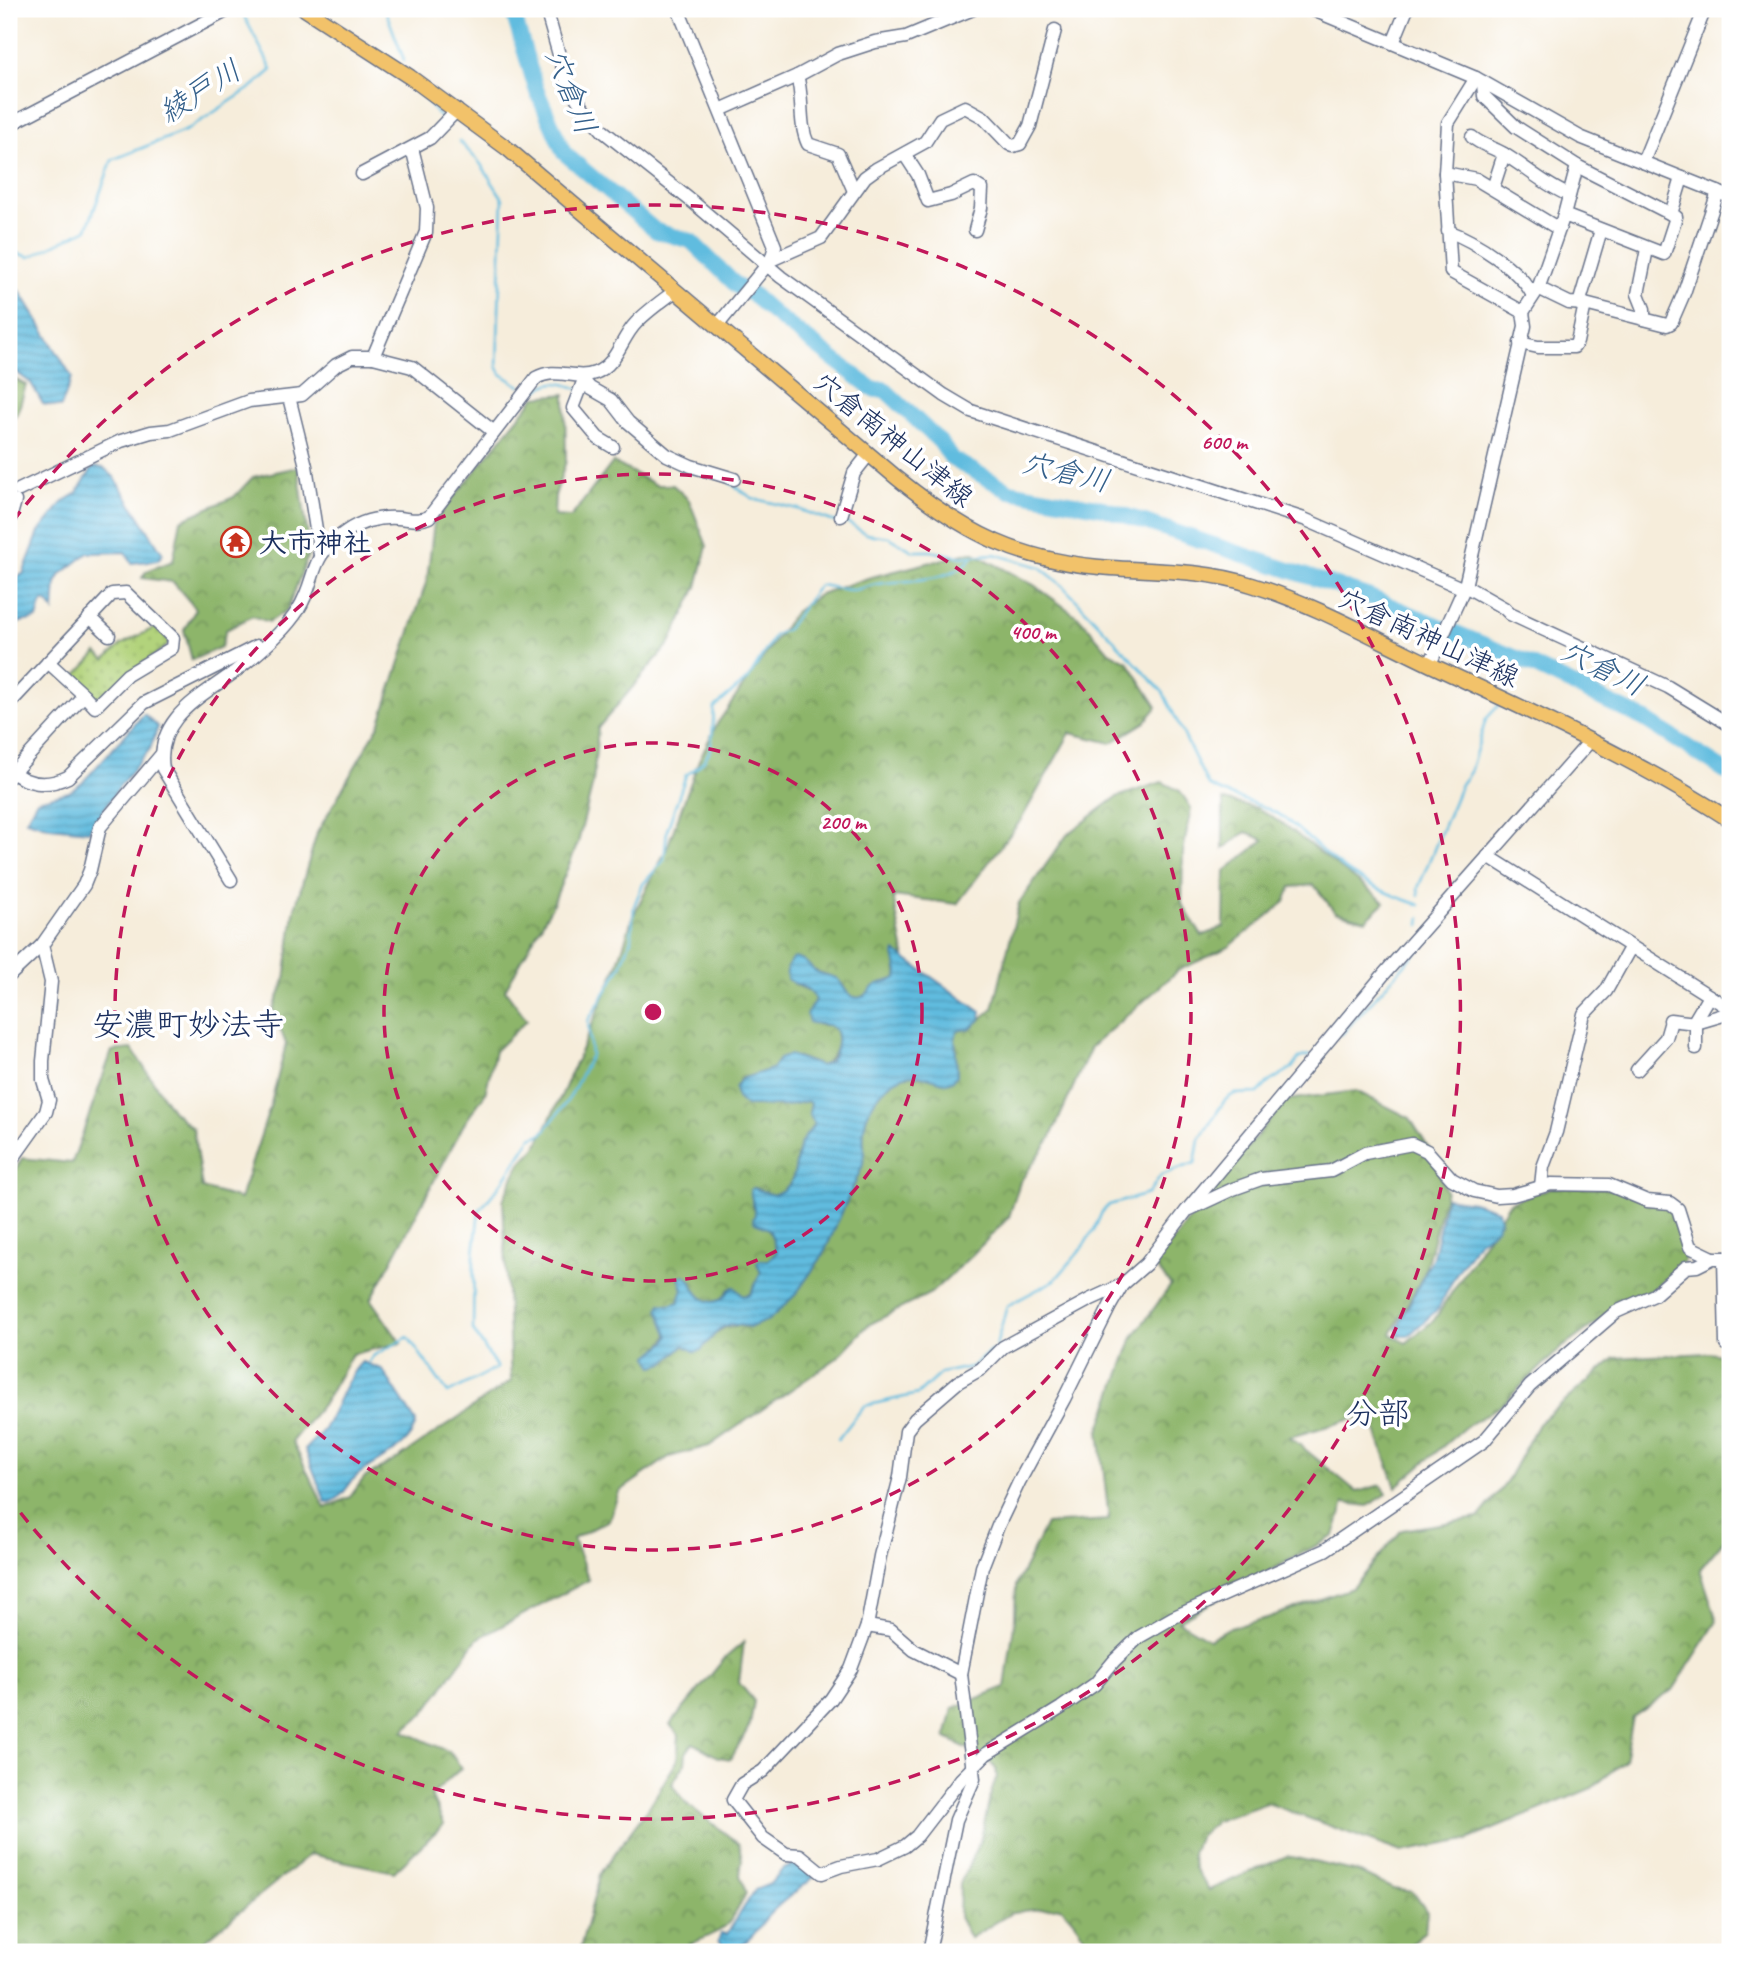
<svg xmlns="http://www.w3.org/2000/svg" width="1739" height="1961" font-family="Caveat,'Klee One',sans-serif">
<defs>
<pattern id="grass-dots" width="8" height="8" patternUnits="userSpaceOnUse" patternTransform="scale(1.75)"><rect width="8" height="8" fill="#b2d37b"/><path d="M2 2h.1M6 6h.1" fill="none" stroke="#98b56d" stroke-width="1.8" stroke-linecap="round"/></pattern>
<pattern id="forest-crowns" width="20" height="18" patternUnits="userSpaceOnUse" patternTransform="scale(1.75)"><rect width="20" height="18" fill="#8db56b"/><path d="M2 6a3 3 0 1 1 6 0M12 15a3 3 0 1 1 6 0" fill="none" stroke="#72945b"/></pattern>
<pattern id="water-rules" width="6" height="5" patternUnits="userSpaceOnUse" patternTransform="scale(1.75)"><rect width="6" height="5" fill="#61bcdf"/><path d="M0 2.5h6" fill="none" stroke="#4f99b8"/></pattern>
</defs>
<rect width="100%" height="100%" fill="#fff"/>
<filter id="ink" filterUnits="userSpaceOnUse"><feTurbulence type="fractalNoise" baseFrequency=".0143" numOctaves="2"/><feDisplacementMap in="SourceGraphic" scale="14" xChannelSelector="R" yChannelSelector="G"/><feConvolveMatrix kernelMatrix="1 2 1 2 8 2 1 2 1" color-interpolation-filters="sRGB"/></filter>
<filter id="wash" filterUnits="userSpaceOnUse"><feTurbulence type="fractalNoise" baseFrequency=".00686" numOctaves="4" result="noise"/><feDisplacementMap in="SourceGraphic" scale="28" xChannelSelector="R" yChannelSelector="G"/><feGaussianBlur stdDeviation="1.57" result="paint"/><feColorMatrix in="noise" values="0 0 0 0 0 0 0 0 0 0 0 0 0 0 0 0 0 1.4 0 .05"/><feComposite in="paint" operator="in"/></filter>
<g filter="url(#wash)">
<rect width="100%" height="100%" fill="#f6eddb"/>
<!-- grass -->
<polygon fill="url(#grass-dots)" stroke="#66816c" stroke-width="2" points="156,627 169,639 168,645 96,699 93,699 73,679 97,653 105,660 122,644"/>
<!-- forest -->
<g fill="url(#forest-crowns)" stroke="#547264" stroke-width="2">
<polygon points="9,376 26,385 18,412 9,424"/>
<path d="M565,394l1,67 -11,35 -1,20 17,1 42,-55 43,23h17l16,15 18,46 -10,41 -27,56 -72,85 -5,55 -15,60 -26,63 -47,84 22,30 -32,31 -10,43 -21,30 -93,176 30,43 -49,11 -27,47 -33,40 33,67 25,-11 14,-19 38,-22 109,-75 -8,-181 16,-35 18,-19 27,-56 53,-124 16,-50 34,-68 32,-88 18,-36 77,-111 26,-19 51,-17 101,-25 62,33 47,34 28,33 19,10 29,45 -12,15 -34,21 -41,-10 -49,87 -64,84 -64,-8 12,62 -9,-6c-1,9 3,18 1,26l-23,8 -6,8 -9,4 -7,-1 -9,-7 -7,-12 -23,-8 -10,-10 -8,25 18,7 2,8 -8,14 12,11h11l5,3c6,17 0,29 -14,38l-23,-9 -19,2 -7,10 -31,10 5,27h39l22,-5 4,3 -2,9 5,11c-4,9 -13,15 -15,24 -6,23 0,37 -26,47l-19,-7 -2,18 4,8 13,15 8,23 -9,8 -11,3 4,10 -11,21 -7,2 -14,-7c-12,23 -32,12 -38,-9l-8,9 -4,13 -9,3c-1,30 2,32 -21,52l15,6 21,-18 16,5c18,-21 21,-27 50,-23l44,-32 28,-40 39,-88c4,-13 0,-26 2,-39 3,-23 25,-53 50,-53 10,0 23,5 33,7l10,-7 -2,-36 2,-8 13,-3 23,-19 26,-106 48,-68 50,-38 45,-15 18,9 11,17 -8,44 -1,52 20,32 22,-9 1,-56 39,-31 -18,-8 -23,17v-49l34,8 26,16 102,78 -19,18 -31,-8 -21,-27 -23,2 -6,15 -56,45 -50,23 -88,77 -41,92 -30,43 -11,35 -37,38 -41,38 -63,32 -31,33 -128,88 -40,11 -50,35 -10,28 -36,19 16,41 -112,59 -52,73 -22,19 47,21 11,16 -30,28 13,28 -50,48 -84,-18 -119,98h-182v-771l13,-23 50,5 40,-112 20,-2 40,61 21,19 9,59 38,11 30,-92 16,-63 -13,-34 12,-30 9,-68 23,-79 62,-108 48,-145 7,-58 101,-125z"/>
<polygon points="298,467 310,551 287,610 269,622 252,616 226,630 221,647 192,660 184,630 196,609 173,582 142,578 146,571 173,561 181,520 234,497 253,477"/>
<path d="M1356,1091l54,27 21,34 15,39 -22,83 -33,60 15,9 28,-23 76,-118 40,-14h59l60,19 4,4 13,37 -3,14 -29,27 -35,17 -60,44 -59,56 -36,22 -68,59 -26,-73 -80,23 67,55 24,-7 6,9 -19,12 -24,-3 -10,33 -156,85 31,18 18,-10 40,-11 85,-30 50,-58 76,-12 28,-35 32,-59 77,-66 93,-5 22,3v177l-30,36 17,52 -44,69 -40,27 -8,44 -33,27 -125,52 -66,12 -134,-49 -51,18 -18,17 -6,15 2,15 15,22 78,-34 71,16 35,17 20,3 14,20 -2,19 -22,21h-314c-2,-17 -16,-32 -28,-45l-48,5 -43,26 -11,-21 1,-33 21,-46 10,-45 6,-17 -1,-7 -11,-12 -39,-19 7,-30 52,-21 10,-69 1,-33 30,-61 63,-4 -10,-89 34,-94 38,-52 -17,-19 48,-63 84,-103z"/>
<path d="M744,1642l-5,41 15,18 -4,24 -19,34 -13,-2 -25,-14 -7,10 -1,11 -13,20 15,20 52,40 3,16 -2,15 6,18c-6,12 -14,30 -26,37 -13,8 -28,11 -40,22h-101l22,-80 48,-65 28,-46 2,-26 -9,-10 54,-66z"/>
</g>
<!-- water -->
<g fill="url(#water-rules)" stroke="#3e769e" stroke-width="2">
<polygon points="9,285 20,291 72,377 61,407 43,404 31,383 9,367"/>
<polygon points="93,467 104,468 114,477 163,554 158,560 132,563 125,552 88,553 61,574 56,583 54,611 49,603 44,601 41,604 37,619 20,622 11,630 11,626 17,617 9,610 9,589 12,580 23,574 39,532 63,502 76,494"/>
<polygon points="144,714 158,727 150,749 121,784 89,831 50,827 26,820 37,800 69,792 82,783"/>
<path d="M896,952l85,60 -1,8 -10,8 -13,3 -2,8 2,36 -5,6 -5,2c-10,-3 -23,-8 -33,-8 -25,0 -47,30 -50,53 -2,13 2,26 -2,39l-39,88 -28,40 -26,25 -18,7 -21,-3 -11,5 -18,21 -6,2 -11,-7 -20,18 -10,3 -6,-9 18,-15 3,-6 -11,-27 3,-5 9,1 9,-3 4,-13 -4,-11 5,-3 7,5c6,21 26,32 39,9l4,-2 9,9 7,-1 11,-22 -4,-10 2,-3h9l9,-8 -8,-23 -14,-6 -2,-4 2,-5 -5,-24 3,-2 20,7c26,-10 20,-24 26,-47 2,-9 11,-15 15,-24l-5,-11 2,-9 -4,-3 -22,5h-39l-9,-8 -2,-10 6,-9 31,-10 7,-10 11,-4 31,11c3,-2 7,-3 10,-6 6,-8 10,-28 1,-33 -5,-4 -16,-2 -23,-5l-2,-8 8,-14c-4,-14 -17,-13 -28,-21 -1,-10 2,-26 16,-19 5,3 8,9 12,11 7,4 15,4 21,7 8,5 8,16 18,19 11,4 15,-8 22,-12 7,-4 14,-3 21,-7l1,-6 -4,-17z"/>
<polygon points="1446,1198 1473,1202 1498,1210 1500,1220 1496,1228 1477,1243 1456,1274 1438,1309 1408,1336 1399,1336 1397,1329 1433,1257"/>
<path d="M362,1362l20,7 34,53c-5,27 -38,36 -57,52 -13,10 -15,26 -33,29l-21,-54c6,-7 14,-13 19,-20 13,-20 21,-51 38,-67z"/>
<path d="M796,1863l15,8 4,5c-13,12 -27,20 -39,32 -21,18 -18,33 -49,43l-9,-10 3,-8 6,1 28,-44 15,-6 12,-14z"/>
</g>
<g fill="none" stroke-linecap="round" stroke-linejoin="round">
<!-- stream -->
<g stroke="#61bcdf" stroke-width="2.5">
<polyline points="385,9 404,60"/>
<polyline points="422,95 442,120"/>
<polyline points="459,141 480,163 503,199 497,366 501,374 520,386"/>
<polyline points="9,251 30,257 87,229 112,160 187,130 252,87 272,70 243,14 252,9"/>
<path d="M531,394c18,-12 24,-15 47,-5"/>
<polyline points="678,467 694,473"/>
<path d="M730,483l22,15 46,11 34,12 16,2 18,11 23,3 24,14h18l31,6 32,-3 46,13 22,18 101,107 45,93c23,14 50,16 73,31 25,17 45,42 71,58 21,14 44,23 68,31"/>
<polyline points="1506,691 1521,660"/>
<polyline points="1419,895 1418,888 1461,784 1470,772 1486,719 1499,705"/>
<polyline points="1420,925 1421,917"/>
<polyline points="1341,1035 1420,948 1420,942"/>
<polyline points="996,1346 1007,1306 1055,1280 1079,1252 1094,1230 1102,1212 1109,1205 1148,1194 1161,1175 1195,1163 1199,1140 1225,1100 1234,1094 1258,1093 1269,1082 1292,1068 1299,1058 1310,1055"/>
<path d="M369,1362l4,-6 35,-19 40,56 49,-25 -24,-38 1,-77 5,-42 25,-31 27,-42 11,-4 14,-18 14,-19 21,-42 -3,-34 33,-55 10,-26 3,-34 9,-22 21,-24 3,-30 19,-55c31,-19 25,-33 28,-67l35,-30 26,-43 12,-6 32,-44c10,1 22,5 32,5 8,0 18,-5 26,-6 29,-4 79,-2 96,-28"/>
<polyline points="838,1439 864,1406 918,1394 941,1373 971,1367 991,1351"/>
</g>
<!-- river -->
<polyline stroke="#61bcdf" stroke-width="16" points="512,9 536,89 564,153 656,231 691,241 738,287 752,294 773,313 874,390 884,389 940,442 952,459 1010,491 1103,508 1367,596 1521,660 1644,719 1730,774"/>
</g>
</g>
<g filter="url(#ink)">
<g fill="none" stroke-linecap="round" stroke-linejoin="round">
<!-- minor casing -->
<g stroke="#68728a" stroke-width="15">
<g id="minor">
<polyline points="546,9 567,83 585,111 603,131 694,203 781,277 944,395 971,411 1002,421 1304,519 1464,589"/>
<polyline points="678,9 775,246 771,260 717,326"/>
<polyline points="1311,9 1476,78 1580,137 1730,197"/>
<polyline points="1393,43 1407,9"/>
<path d="M797,76c7,21 1,47 11,68l30,10 16,37"/>
<polyline points="1476,78 1448,123 1445,173 1451,272 1523,312"/>
<polyline points="1483,82 1484,96 1516,127 1579,167 1671,214"/>
<polyline points="720,110 797,76 838,54 875,42 906,37 973,9"/>
<polyline points="9,125 230,9"/>
<path d="M1472,137c9,8 20,10 30,16 23,13 42,32 67,42"/>
<polyline points="905,155 918,175 928,201 951,195 974,184 982,189 981,208 975,230"/>
<polyline points="1643,162 1705,9"/>
<polyline points="1445,173 1476,179 1559,229"/>
<polyline points="362,174 430,138 457,110"/>
<polyline points="1493,188 1504,154"/>
<polyline points="1564,215 1577,166"/>
<path d="M1448,231c27,10 73,39 85,65"/>
<polyline points="771,260 821,238 865,177 876,169 925,142 940,119 965,107 983,117 1009,144 1013,146 1020,144 1030,126 1055,30"/>
<polyline points="1538,288 1569,303 1585,304"/>
<polyline points="1579,304 1601,230"/>
<polyline points="1644,319 1644,309 1638,294 1647,249"/>
<polyline points="1520,343 1538,347 1574,347 1577,342 1585,304 1667,325 1671,323 1684,293 1718,192"/>
<polyline points="373,357 426,232 427,208 412,148"/>
<polyline points="585,377 573,408 598,438 613,447"/>
<polyline points="585,382 590,388 611,400 628,422 667,455 691,466 734,479"/>
<polyline points="289,397 306,466 320,555"/>
<polyline points="19,490 121,441 151,432 170,430 249,401 302,395 336,365 352,357 373,357 412,367 494,432"/>
<polyline points="841,516 854,473 869,454"/>
<polyline points="9,522 15,501"/>
<polyline points="1465,586 1504,608 1510,614 1668,687 1730,725"/>
<polyline points="90,617 109,635"/>
<polyline points="48,662 84,695"/>
<polyline points="1430,664 1465,586 1525,326 1523,312 1538,289 1564,215 1664,254 1676,217 1671,214 1682,178"/>
<polyline points="9,704 112,594 126,593 173,638 172,648 127,675 95,707 84,695 9,777"/>
<path d="M9,769c17,16 38,18 59,8l76,-74 113,-57"/>
<polyline points="1488,856 1730,1009"/>
<path d="M231,880l-68,-111c-8,-50 36,-71 70,-96 21,-16 51,-41 65,-63 21,-34 8,-52 49,-79 15,-10 34,-14 51,-13 12,1 20,4 31,-1l107,-139c20,-12 39,3 59,-5 22,-8 26,-35 41,-50 11,-12 26,-22 39,-32"/>
<polyline points="9,976 42,945 84,885 90,870 100,827 161,755"/>
<polyline points="1670,1020 1696,1023 1730,1013"/>
<polyline points="1693,1023 1709,996"/>
<polyline points="1696,1048 1696,1023"/>
<polyline points="1637,1070 1666,1038 1671,1021"/>
<polyline points="9,1164 46,1112 49,1100 43,1080 43,1061 51,982 42,945"/>
<polyline points="1541,1186 1543,1167 1556,1132 1584,1014 1606,991 1630,948"/>
<polyline points="1190,1209 1233,1189 1261,1179 1331,1171 1365,1153 1412,1144 1427,1151 1452,1179 1474,1191 1497,1196 1513,1195 1551,1184 1609,1185 1647,1201 1670,1203 1678,1209 1690,1247 1713,1258"/>
<polyline points="1724,1258 1726,1344 1730,1345"/>
<polyline points="1122,1285 1089,1300 1003,1347 981,1369 958,1382 915,1419 906,1431 900,1477 880,1556 867,1626 851,1669 831,1699 763,1771 742,1784 733,1800 763,1838 786,1854 800,1855 822,1873 841,1866 878,1859 905,1846 917,1836 961,1779 986,1754 1061,1708 1095,1684 1114,1661 1139,1637 1174,1617 1325,1550 1484,1441 1530,1386 1616,1312 1654,1295 1686,1267 1697,1266 1713,1258 1730,1258"/>
<polyline points="867,1626 891,1630 914,1650 961,1674"/>
<polyline points="929,1952 956,1820 974,1779 961,1674 982,1567 998,1526 1019,1482 1064,1399 1110,1306 1122,1285 1146,1264 1187,1210 1384,974 1591,740"/>
</g>
</g>
<!-- major casing -->
<g stroke="#68728a" stroke-width="17">
<path id="major" d="M305,9l105,68 98,72 389,329c69,56 124,84 214,90 48,3 95,2 141,17 62,19 120,52 179,80 103,48 203,93 299,155"/>
</g>
<!-- minor -->
<use href="#minor" stroke="#fff" stroke-width="12"/>
<!-- major -->
<use href="#major" stroke="#f2c26a" stroke-width="14"/>
</g>
</g>
<!-- distance rings -->
<g fill="none" stroke="#c2185b" stroke-width="3.5" stroke-dasharray="12 9">
<circle cx="653" cy="1012" r="269"/>
<circle cx="653" cy="1012" r="538"/>
<path d="M13 521A807 807 0 1 1 13 1503"/>
</g>
<!-- icons -->
<defs>
<g id="temple-ring" transform="scale(1.575)"><circle r="9.5" fill="#fff" stroke="#c8321e" stroke-width="1.5"/><path d="M0-6L5-2H3V0L6.5 2.5H4V6H1.5V3h-3V6H-4V2.5H-6.5L-3 0V-2H-5Z" fill="#c8321e"/></g>
</defs>
<g fill-rule="evenodd">
<use href="#temple-ring" x="236" y="542"/>
</g>
<g text-anchor="middle" stroke-width="7" stroke-linejoin="round" paint-order="stroke">
<!-- street labels -->
<g font-size="28" fill="#1b2f5e" stroke="#fff">
<text transform="translate(894 439) rotate(39)" y="10">穴倉南神山津線</text>
<text transform="translate(1429 637) rotate(25)" y="10">穴倉南神山津線</text>
</g>
<!-- poi labels -->
<g font-size="28" font-weight="bold" fill="#1b2f5e" stroke="#fff" text-anchor="start">
<text x="259" y="552">大市神社</text>
</g>
<!-- water labels -->
<g font-size="30" font-style="italic" fill="#34608b" stroke="#fff">
<text transform="translate(200 91) rotate(-32)" y="10">綾戸川</text>
<text transform="translate(571 91) rotate(68)" y="10">穴倉川</text>
<text transform="translate(1066 472) rotate(13)" y="10">穴倉川</text>
<text transform="translate(1603 668) rotate(26)" y="10">穴倉川</text>
</g>
<!-- quarter labels -->
<g font-size="32" fill="#1b2f5e" stroke="#fff">
<text x="188" y="1035">安濃町妙法寺</text>
<text x="1378" y="1424">分部</text>
</g>
</g>
<circle cx="653" cy="1012" r="10" fill="#c2185b" stroke="#fff" stroke-width="3.5"/>
<g font-size="21" text-anchor="middle" font-weight="bold" fill="#c2185b" stroke="#fff" stroke-width="7" stroke-linejoin="round" paint-order="stroke">
<text x="1224" y="449">600 m</text>
<text x="1033" y="639">400 m</text>
<text x="843" y="829">200 m</text>
</g>
<!-- margin -->
<rect width="1739" height="1961" fill="none" stroke="#fff" stroke-width="35"/>
</svg>
